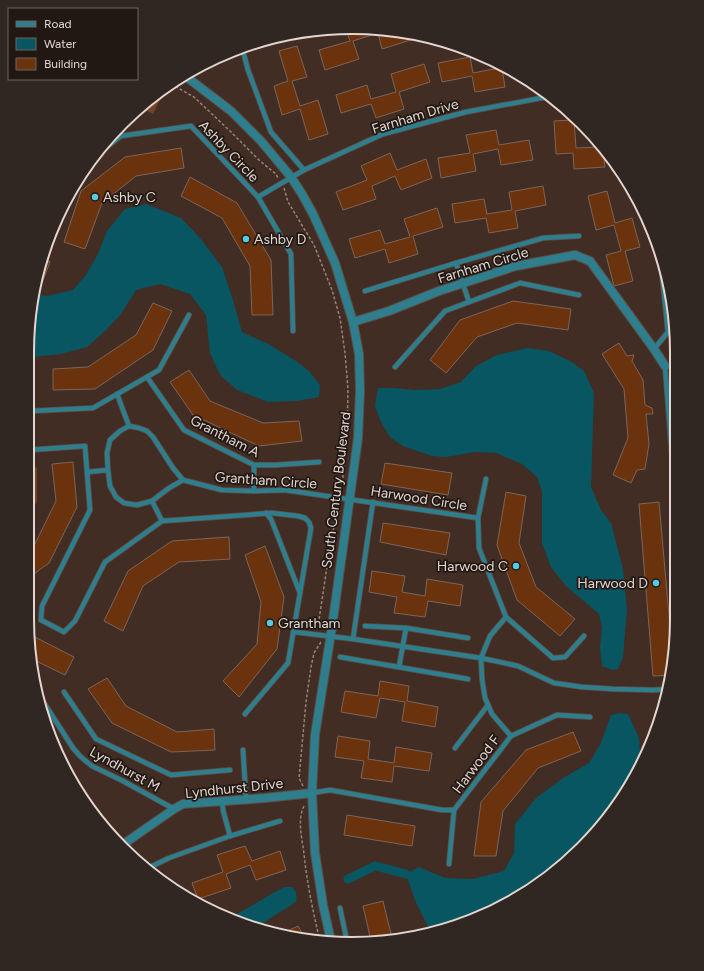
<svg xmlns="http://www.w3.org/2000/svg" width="704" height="971" font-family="Figtree,sans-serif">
<rect width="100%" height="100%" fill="#412d23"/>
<!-- green -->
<g fill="#744226">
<polygon points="161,91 164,92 153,114 138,107"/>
<polygon points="27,463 37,468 37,501 27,521"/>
</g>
<!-- water -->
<g fill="#085662">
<polygon points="146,204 181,218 200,238 222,267 233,300 242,332 270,345 296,361 309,371 320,385 319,397 297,401 268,402 237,390 220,375 210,353 206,315 190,294 160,284 136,290 121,314 105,331 87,347 61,354 32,357 27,354 33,294 47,296 73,290 86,275 98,254 107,231 125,209"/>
<polygon points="527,348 549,351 570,361 584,371 594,393 591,487 601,510 611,523 623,569 627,610 623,657 618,669 612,670 602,666 600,647 602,628 599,614 566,586 551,567 542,543 542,491 537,477 522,464 496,453 475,452 446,457 432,456 403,446 390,437 381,422 375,406 378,388 394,388 414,390 440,389 461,382 476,366 497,355"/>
<polygon points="620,713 628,714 639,738 641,767 610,817 566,863 477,919 431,932 416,903 406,874 419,867 445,878 473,879 504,871 514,853 515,824 536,798 563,778 589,763 600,745 611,715"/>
<path d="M285,887h7c5,5 5,8 4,15l-38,24 -27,-9c18,-9 35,-21 54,-30z"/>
</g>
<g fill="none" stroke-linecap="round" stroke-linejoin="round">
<!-- canal -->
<polyline stroke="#085662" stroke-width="9" points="348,879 375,866 406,874"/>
</g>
<!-- building -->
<g fill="#6b320e" stroke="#7c6559">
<polygon points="373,28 412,34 414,39 382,49 378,33 353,41 359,59 325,70 319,50 350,41 346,29"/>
<polygon points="297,46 307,77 292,81 300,106 318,100 328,134 309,140 300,109 282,115 274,86 288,81 279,51"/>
<polygon points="470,57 473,73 499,68 498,62 508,68 502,69 505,87 475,92 472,76 442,82 438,63"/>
<polygon points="424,64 430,82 399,92 404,109 376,118 371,104 341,113 336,95 367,85 371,99 396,92 391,74"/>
<polygon points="574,120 576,148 599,147 599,142 605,150 603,150 605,167 574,169 573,153 556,154 554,121"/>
<polygon points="496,130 499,145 529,140 533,160 501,165 498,149 473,154 476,171 441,178 438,158 470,153 466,135"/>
<polygon points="181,148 184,168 136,176 102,203 85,249 64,242 81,191 125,157"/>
<polygon points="390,153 397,170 426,159 432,178 401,190 395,176 372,186 376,199 343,210 336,192 367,180 361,166"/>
<polygon points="190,177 237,203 271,260 273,315 252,315 250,266 222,218 181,196"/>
<polygon points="543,186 546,205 515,211 518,228 489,233 486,218 455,223 452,204 484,199 487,214 512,210 509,192"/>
<polygon points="607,191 615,223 632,218 640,247 625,251 633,281 614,286 606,255 621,251 614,225 596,230 588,196"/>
<polygon points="437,208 443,227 413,236 418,254 389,263 385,249 355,258 349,239 380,230 385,244 410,237 404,219"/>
<polygon points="44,260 50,262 42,283 36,281"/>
<polygon points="513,301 571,309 568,330 517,323 477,337 446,373 430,360 460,320"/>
<polygon points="153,303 172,311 153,350 95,389 53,390 53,369 88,367 136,335"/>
<polygon points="619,343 627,356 634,355 632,361 643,380 645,405 652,408 653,414 646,414 649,444 645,469 637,470 631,483 613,475 628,438 624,389 602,354"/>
<polygon points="189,370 210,401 263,423 299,421 302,441 259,446 193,415 170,382"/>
<polygon points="73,462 77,507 49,563 27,579 27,555 31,552 56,501 52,464"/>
<polygon points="385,463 452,473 448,495 381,484"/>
<polygon points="506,492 526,496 519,543 536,587 575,619 560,636 517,600 497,545"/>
<polygon points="659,502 673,661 670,675 653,676 639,504"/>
<polygon points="383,523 450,533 446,555 380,542"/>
<polygon points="229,537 230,559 179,562 143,586 123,631 104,621 128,571 172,541"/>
<polygon points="265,546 284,597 277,649 239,697 223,681 257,644 261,602 245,555"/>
<polygon points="372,571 405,576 402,592 425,596 427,579 463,585 460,606 428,601 425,617 394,613 397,597 369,592"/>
<polygon points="29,634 74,657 65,675 32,659"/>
<polygon points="107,678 126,706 177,732 214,729 215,750 171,752 112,723 88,689"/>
<polygon points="380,681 409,686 407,701 438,707 435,727 402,721 405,702 380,698 376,718 341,712 345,691 378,696"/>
<polygon points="573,732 581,751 538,768 503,811 496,856 474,856 481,802 526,750"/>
<polygon points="338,736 370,741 368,759 394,763 396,747 432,753 429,771 394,766 392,782 361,778 364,761 335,757"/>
<polygon points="347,815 415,826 412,846 344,835"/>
<polygon points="245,846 252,861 280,851 286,870 256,880 250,865 226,874 231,888 198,899 192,883 223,872 217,855"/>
<polygon points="383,901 392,938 395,941 371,941 363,906"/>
<polygon points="298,926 306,940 283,933"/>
</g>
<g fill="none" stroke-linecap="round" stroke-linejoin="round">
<!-- service casing -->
<g stroke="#5e4b42" stroke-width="6">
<g id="service">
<polyline points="242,47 248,70 271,132 304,170"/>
<polyline points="104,149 121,136 191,126 258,197 291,254 293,331"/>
<polyline points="258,197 304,170 383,134 466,112 552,96"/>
<polyline points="456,263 469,302"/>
<polyline points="365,291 456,263 543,238 579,236"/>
<polyline points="654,349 668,332 661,265"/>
<polyline points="665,366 675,495"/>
<polyline points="395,367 445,311 520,283 579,295"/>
<polyline points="147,377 184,430 254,465 276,465 319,462"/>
<polyline points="117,394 129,426"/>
<polyline points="31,411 93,408 159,370 189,315"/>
<polyline points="29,450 85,446 90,510 42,606 41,620 64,632 75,621 105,562 162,521 272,513 298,516 305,518 309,522 311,528 300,593"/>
<polyline points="254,465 254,491"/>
<polyline points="87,472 108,470"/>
<polyline points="486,479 478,518 479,548 506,617 490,636 481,658 482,679 485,698 492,714 511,736"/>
<polyline points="183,480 173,468 153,437 147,431 139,428 129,426 120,431 110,440 107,453 108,470 110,486 116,497 124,503 137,505 152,501 169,488 183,480 222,490 254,491 285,490 478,518"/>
<polyline points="152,501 162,521"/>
<polyline points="506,617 553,658 565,657 584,636"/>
<polyline points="365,626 406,628 468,638"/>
<polyline points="294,632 353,639 481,658 518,666 554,683 582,687 613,689 653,690 668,689"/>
<polyline points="353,639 373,502"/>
<polyline points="340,657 468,679"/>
<polyline points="399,667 406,628"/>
<polyline points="64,692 96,739 171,775 230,770"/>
<polyline points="44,703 73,748 80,756 87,762 92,766 123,781 174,809"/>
<polyline points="245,714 288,663 300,593 271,519 266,513"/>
<polyline points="455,748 488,705"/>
<polyline points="243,750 246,799"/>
<polyline points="312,793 330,790 442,810 454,810"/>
<polyline points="222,801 223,810 230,836"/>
<polyline points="449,864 454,810 511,736 557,715 590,717"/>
<polyline points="146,869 169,858 230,836 280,821"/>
<polyline points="340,908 347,941"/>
</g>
</g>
<!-- minor casing -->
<g stroke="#5e4b42" stroke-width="10">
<g id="minor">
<polyline points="184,75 231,111 261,141 291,177 302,194 313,214 335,263 353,322 359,354 360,391 358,438 332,627 315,735 312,793 315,853 323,905 331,941"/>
<polyline points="353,322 389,311 439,291 516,266 575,255 590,261 654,349 665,366"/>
<polyline points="122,845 174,809 183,804 265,798 312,793"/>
</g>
</g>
<!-- path -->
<g stroke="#95847c" stroke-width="1.5" stroke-dasharray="3 2" stroke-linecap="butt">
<polyline points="171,84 194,97 230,131 260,161 276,174 278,178"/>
<polyline points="284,188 288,202 314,245 332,290 340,318 345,353 348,389 347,442 343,471 343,485"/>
<polyline points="323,628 319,620 328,560 336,514 340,510"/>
<polyline points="303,786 299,778 306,702 311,667 314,653 321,642"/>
<path d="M304,806c-7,14 -2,32 0,48 3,29 9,58 16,87"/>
</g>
<!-- service -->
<use href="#service" stroke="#2e7e8d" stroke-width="4.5"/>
<!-- minor -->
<use href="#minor" stroke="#2e7e8d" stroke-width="8"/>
</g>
<!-- markers -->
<g fill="#55cae0" stroke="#211813" stroke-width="1.5">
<circle cx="95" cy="197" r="4"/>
<circle cx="246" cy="239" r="4"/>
<circle cx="516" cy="566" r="4"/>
<circle cx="656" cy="583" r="4"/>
<circle cx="270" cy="623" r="4"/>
</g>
<g text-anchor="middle" stroke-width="3.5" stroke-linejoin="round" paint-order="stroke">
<!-- street labels -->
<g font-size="14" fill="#e3d5cf" stroke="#211813">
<text transform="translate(415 116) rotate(-17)" y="5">Farnham Drive</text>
<text transform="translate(229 151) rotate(46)" y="5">Ashby Circle</text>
<text transform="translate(483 265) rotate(-17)" y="5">Farnham Circle</text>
<text transform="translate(225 436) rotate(27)" y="5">Grantham A</text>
<text transform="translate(266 480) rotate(4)" y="5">Grantham Circle</text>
<text transform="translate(336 490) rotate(-83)" y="5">South Century Boulevard</text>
<text transform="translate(419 498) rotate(9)" y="5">Harwood Circle</text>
<text transform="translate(476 764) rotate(-53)" y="5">Harwood F</text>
<text transform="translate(125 769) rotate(29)" y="5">Lyndhurst M</text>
<text transform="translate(234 788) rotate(-6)" y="5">Lyndhurst Drive</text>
</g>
<!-- poi labels -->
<g font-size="14" fill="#e3d5cf" stroke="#211813" text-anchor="start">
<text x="103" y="202">Ashby C</text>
<text x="254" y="244">Ashby D</text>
<text x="508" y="571" text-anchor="end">Harwood C</text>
<text x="648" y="588" text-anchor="end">Harwood D</text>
<text x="278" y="628">Grantham</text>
</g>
</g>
<!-- crop -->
<path d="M0 0H704V971H0ZM352 34H352A318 318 0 0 1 670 352V619A318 318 0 0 1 352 937H352A318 318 0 0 1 34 619V352A318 318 0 0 1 352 34Z" fill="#312722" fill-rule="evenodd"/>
<path fill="none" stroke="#e3d5cf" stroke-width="2" d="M352 34H352A318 318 0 0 1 670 352V619A318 318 0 0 1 352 937H352A318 318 0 0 1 34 619V352A318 318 0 0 1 352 34Z"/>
<!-- legend -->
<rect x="8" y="8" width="130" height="72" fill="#211813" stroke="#6f645e"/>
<rect x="16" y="21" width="20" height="6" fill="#2e7e8d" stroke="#6f645e"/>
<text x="44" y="28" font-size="12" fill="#e3d5cf">Road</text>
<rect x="16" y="38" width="20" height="12" fill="#085662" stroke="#6f645e"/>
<text x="44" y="48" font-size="12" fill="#e3d5cf">Water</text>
<rect x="16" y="58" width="20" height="12" fill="#6b320e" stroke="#6f645e"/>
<text x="44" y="68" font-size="12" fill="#e3d5cf">Building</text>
</svg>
